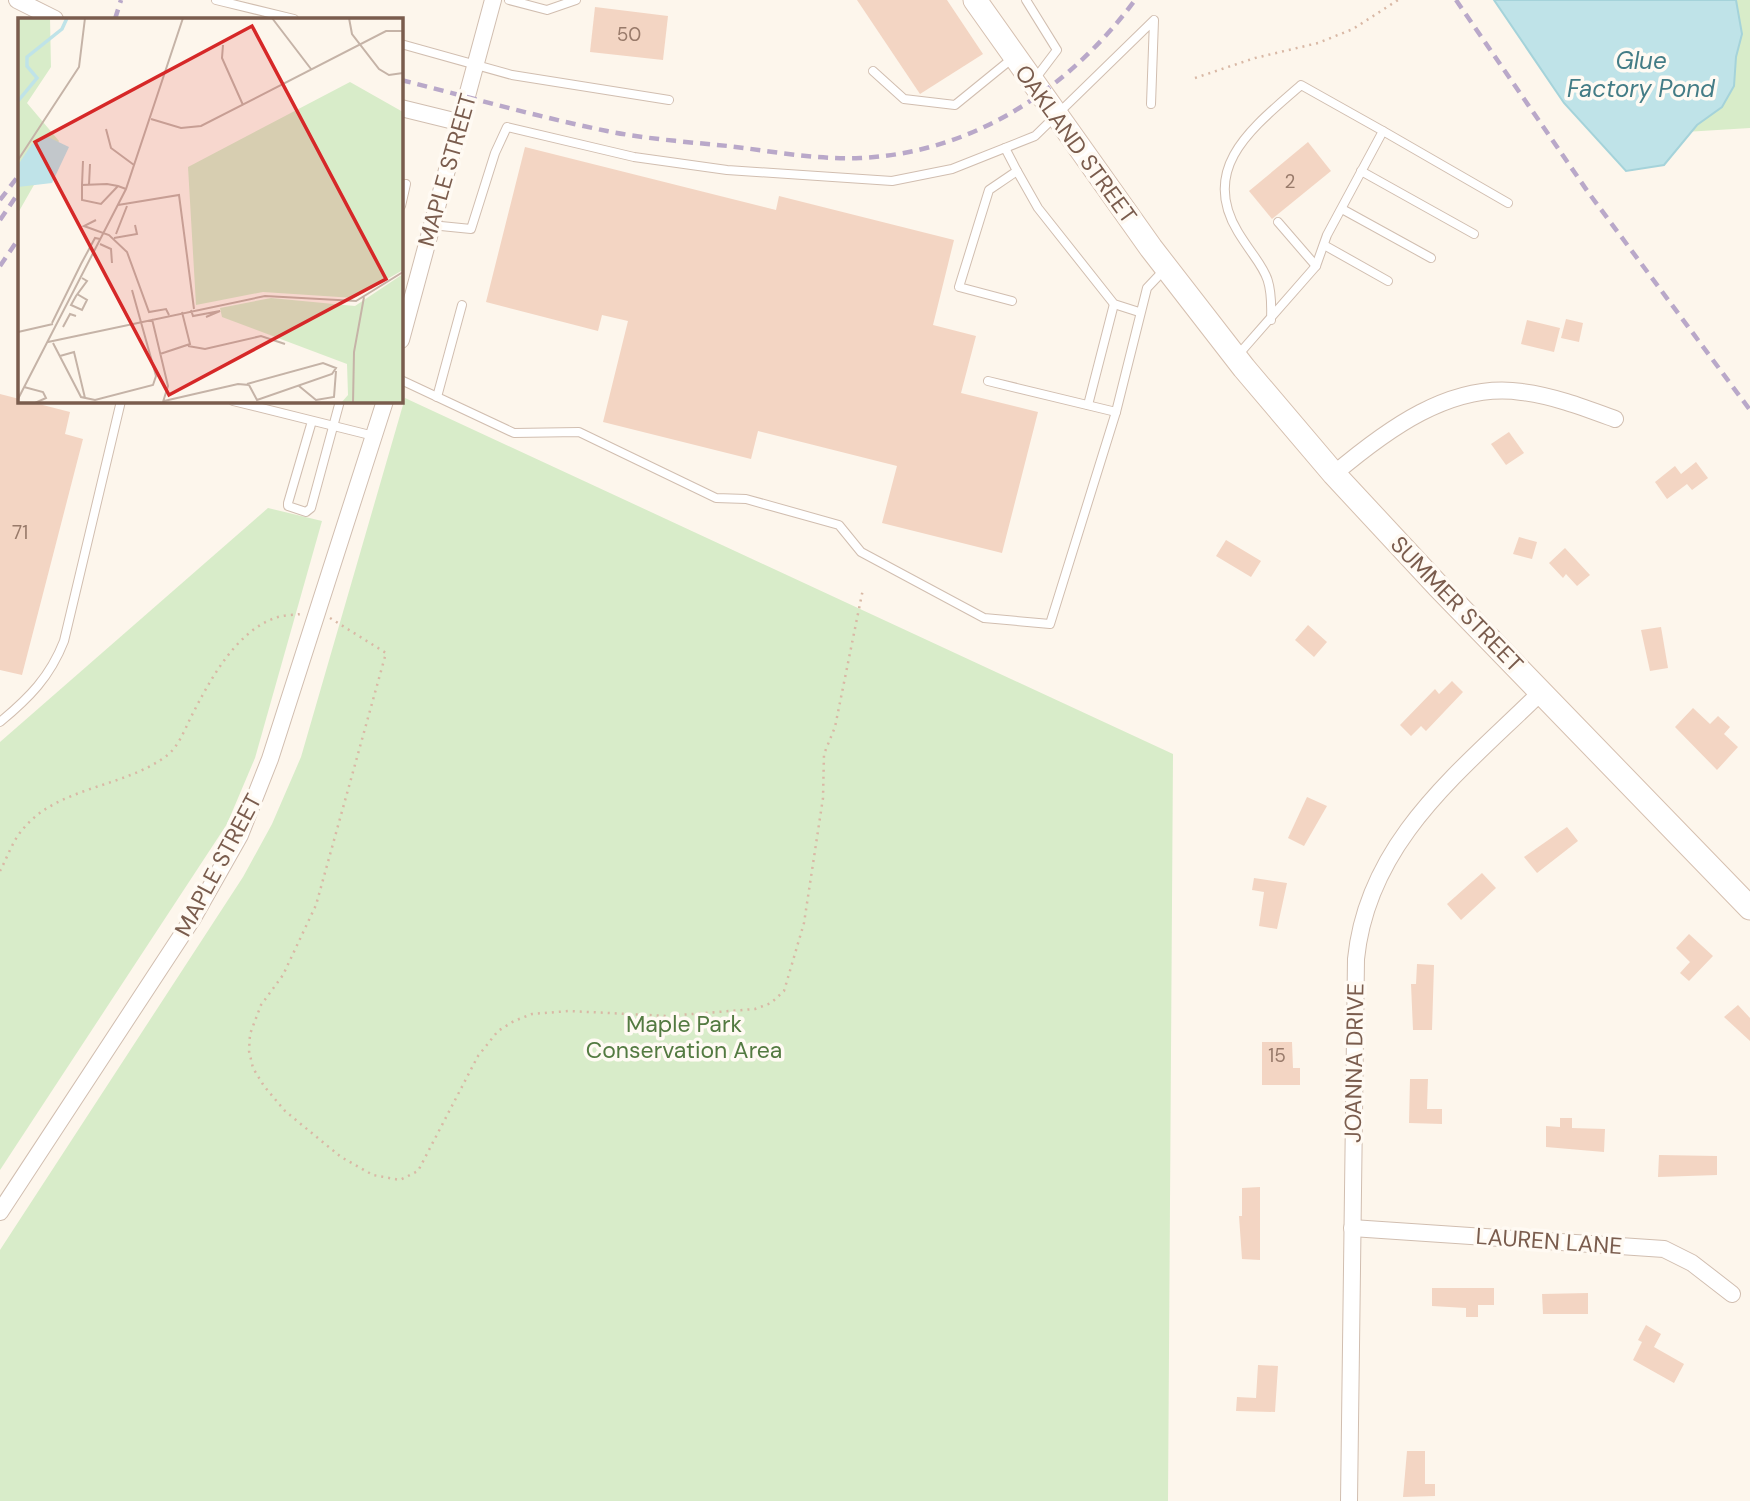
<svg xmlns="http://www.w3.org/2000/svg" width="1750" height="1501" font-family="'DM Sans',sans-serif">
<rect width="100%" height="100%" fill="#fdf6ec"/>
<!-- green -->
<g fill="#d8ecc9">
<polygon points="1601,0 1750,0 1750,128 1685,132"/>
<polygon points="405,398 1173,754 1168,1501 0,1501 0,1250 243,877 272,824 301,757"/>
<polygon points="268,508 322,521 255,758 227,824 0,1170 0,742"/>
</g>
<!-- water -->
<polygon fill="#bfe3e8" stroke="#a5d3da" stroke-width="2" points="1494,0 1736,0 1742,34 1736,57 1734,86 1722,107 1697,125 1664,165 1626,171 1564,103"/>
<!-- building -->
<g fill="#f3d5c3">
<polygon points="857,0 947,0 983,54 920,94"/>
<polygon points="595,7 668,16 663,60 590,52"/>
<polygon points="1308,142 1331,171 1272,219 1249,191"/>
<polygon points="525,147 776,210 779,196 954,240 933,325 976,336 961,393 1038,412 1002,553 882,523 897,466 758,431 751,459 603,422 628,321 602,315 598,331 486,302"/>
<polygon points="1566,319 1583,323 1579,342 1561,338"/>
<polygon points="1527,320 1560,328 1554,352 1521,344"/>
<polygon points="0,394 70,412 65,434 83,439 22,675 0,670"/>
<polygon points="1509,432 1524,453 1506,465 1491,444"/>
<polygon points="1696,462 1708,478 1692,490 1687,484 1667,499 1655,482 1675,466 1681,474"/>
<polygon points="1519,537 1537,542 1532,559 1513,554"/>
<polygon points="1226,540 1261,561 1251,577 1216,556"/>
<polygon points="1565,548 1590,575 1577,586 1566,574 1563,578 1549,563"/>
<polygon points="1308,625 1327,642 1314,657 1295,640"/>
<polygon points="1661,627 1668,668 1650,671 1641,630"/>
<polygon points="1452,681 1463,692 1426,731 1421,726 1411,736 1400,725 1435,689 1439,694"/>
<polygon points="1693,708 1710,724 1718,716 1730,727 1724,734 1738,747 1717,770 1675,727"/>
<polygon points="1307,797 1327,806 1304,846 1288,838"/>
<polygon points="1567,827 1578,841 1537,873 1524,857"/>
<polygon points="1482,873 1496,888 1461,920 1447,904"/>
<polygon points="1254,878 1287,883 1277,929 1259,926 1264,892 1252,890"/>
<polygon points="1689,934 1713,956 1689,981 1680,973 1690,962 1676,948"/>
<polygon points="1417,964 1434,965 1432,1030 1413,1030 1411,984 1416,984"/>
<polygon points="1738,1005 1750,1018 1750,1041 1724,1017"/>
<polygon points="1262,1042 1292,1042 1293,1068 1300,1068 1300,1085 1262,1085"/>
<polygon points="1410,1079 1428,1079 1427,1109 1442,1109 1442,1124 1409,1123"/>
<polygon points="1560,1118 1572,1118 1572,1128 1605,1129 1604,1152 1546,1147 1546,1126 1560,1127"/>
<polygon points="1659,1155 1717,1156 1717,1175 1658,1177"/>
<polygon points="1260,1187 1260,1260 1242,1259 1239,1216 1242,1216 1242,1188"/>
<polygon points="1432,1288 1494,1288 1494,1305 1478,1305 1478,1317 1466,1317 1466,1308 1432,1306"/>
<polygon points="1588,1293 1588,1314 1543,1314 1542,1294"/>
<polygon points="1646,1325 1661,1334 1654,1347 1684,1364 1674,1383 1633,1360 1642,1342 1638,1340"/>
<polygon points="1258,1365 1278,1366 1275,1412 1236,1411 1237,1397 1256,1398"/>
<polygon points="1407,1451 1425,1451 1425,1484 1435,1484 1435,1496 1403,1497"/>
</g>
<g fill="none" stroke-linecap="round" stroke-linejoin="round">
<!-- lane casing -->
<g stroke="#d1beb0" stroke-width="10">
<g id="lane">
<polyline points="216,0 294,19"/>
<polyline points="509,0 547,10 576,0"/>
<polyline points="1026,0 1057,50 1035,79"/>
<polyline points="401,44 512,75 669,100"/>
<polyline points="873,71 904,99 955,105 1014,57"/>
<polyline points="1383,131 1508,203"/>
<polyline points="1005,148 1017,171 989,190 959,287 1012,301"/>
<polyline points="1017,171 1038,208 1114,304 1139,312"/>
<polyline points="1361,171 1474,234"/>
<polyline points="401,206 406,184"/>
<polyline points="1342,209 1431,258"/>
<polyline points="1278,222 1316,266"/>
<polyline points="431,225 471,229 495,153 507,127 634,157 727,170 892,181 952,169 1035,136 1154,20 1151,104"/>
<polyline points="1324,245 1388,281"/>
<path d="M1238,355l78,-89 11,-31 56,-104 -82,-46c-45,40 -103,81 -63,147 24,39 35,38 33,88"/>
<polyline points="401,380 514,433 579,432 716,498 746,499 839,525 861,552 984,618 1050,624 1116,412 1147,288 1165,269"/>
<polyline points="988,381 1116,412"/>
<polyline points="437,397 462,305"/>
<polyline points="233,401 374,436"/>
<polyline points="1088,405 1114,304"/>
<polyline points="312,421 288,503 288,506 306,512 311,508 340,401"/>
<path d="M0,722c29,-24 50,-45 64,-81l57,-240"/>
</g>
</g>
<!-- street casing -->
<g stroke="#d1beb0" stroke-width="18">
<g id="street">
<polyline points="17,0 55,19"/>
<polyline points="401,108 458,122"/>
<polyline points="401,340 493,0"/>
<path d="M1334,474c51,-43 117,-93 188,-82 32,4 63,16 93,27"/>
<polyline points="0,1212 193,918 240,835 270,759 385,401"/>
<polyline points="1352,1228 1664,1249 1692,1263 1732,1294"/>
<path d="M1349,1501l7,-542c12,-119 105,-188 185,-267"/>
</g>
</g>
<!-- secondary casing -->
<g stroke="#d6c0b0" stroke-width="25">
<polyline id="secondary" points="975,0 1151,248 1244,368 1334,474 1439,587 1750,908"/>
</g>
<!-- path -->
<g stroke="#d9b8a5" stroke-width="2.5" stroke-dasharray="2 5" stroke-linecap="butt">
<polyline points="1195,78 1255,58 1318,43 1353,29 1398,0"/>
<polyline points="330,618 386,653 316,905 283,975 261,1005 250,1034 249,1051 253,1068 264,1086 285,1111 341,1157 373,1175 400,1180 418,1171 478,1056 498,1031 514,1021 532,1014 569,1011 667,1016 755,1009 771,1003 784,991 804,923 823,798 824,754 835,727 863,589"/>
<path d="M0,871c7,-13 13,-31 23,-42 34,-42 99,-41 142,-72 13,-9 19,-26 26,-40 18,-35 44,-85 84,-99 8,-3 18,-3 26,-4"/>
</g>
<!-- lane -->
<use href="#lane" stroke="#fff" stroke-width="8"/>
<!-- street -->
<use href="#street" stroke="#fff" stroke-width="16"/>
<!-- secondary -->
<use href="#secondary" stroke="#fff" stroke-width="23"/>
<!-- rail -->
<g stroke="#b9a8c9" stroke-width="4.5" stroke-dasharray="10 7" stroke-linecap="butt">
<polyline points="1456,0 1588,192 1750,410"/>
<polyline points="115,19 121,0"/>
<path d="M401,80c68,17 137,37 206,51 39,8 81,11 121,15 43,5 88,14 132,12 113,-5 209,-69 275,-158"/>
<polyline points="0,200 19,175"/>
<polyline points="0,220 19,192"/>
<polyline points="0,266 19,238"/>
</g>
</g>
<g text-anchor="middle" stroke-width="7" stroke-linejoin="round" paint-order="stroke">
<!-- number labels -->
<g font-size="19" fill="#987a6a">
<text x="629" y="41">50</text>
<text x="1290" y="188">2</text>
<text x="20" y="539">71</text>
<text x="1277" y="1062">15</text>
</g>
<!-- street labels -->
<g font-size="23" fill="#7a5c4d" stroke="#fffaf3">
<text transform="translate(1076 144) rotate(54)" y="8">OAKLAND STREET</text>
<text transform="translate(447 170) rotate(-74)" y="8">MAPLE STREET</text>
<text transform="translate(1457 604) rotate(46)" y="8">SUMMER STREET</text>
<text transform="translate(218 865) rotate(-62)" y="8">MAPLE STREET</text>
<text transform="translate(1354 1063) rotate(-89)" y="8">JOANNA DRIVE</text>
<text transform="translate(1549 1241) rotate(4)" y="8">LAUREN LANE</text>
</g>
<!-- park labels -->
<g font-size="23" fill="#537a41" stroke="#fffaf3">
<text x="684" y="1032">Maple Park<tspan x="684" dy="26">Conservation Area</tspan></text>
</g>
<!-- water labels -->
<g font-size="24" font-style="italic" fill="#437c86" stroke="#fffaf3">
<text x="1641" y="69">Glue<tspan x="1641" dy="28">Factory Pond</tspan></text>
</g>
</g>
<!-- overview -->
<g transform="translate(18 18)">
<rect width="385" height="385" fill="#fdf6ec"/>
<path d="M0,0h32l1,49 -24,36 32,38 -41,72zM332,64l53,30v158l-49,28 -91,-6 -67,13 -8,-138zM385,256v129h-62l7,-8 -1,-31 -125,-47 -2,-9 51,-10 84,8z" fill="#d8ecc9"/>
<path d="M30,119l21,10 -17,36 -34,4v-22l14,-21z" fill="#bfe3e8"/>
<path fill="none" stroke="#bfe3e8" stroke-width="3.5" d="M0,83l19,-23 -10,-12v-9l35,-28 5,-11"/>
<path fill="none" stroke="#c5b3a7" stroke-width="2" d="M254,0l39,51M331,0l3,16 27,35 10,6 14,-2M205,27l-1,13 21,47M133,101l30,9 20,-2 185,-95h17M88,111l5,19 23,17M0,142l61,-93 6,-49M64,167l1,-24M71,167l1,-21M100,168l-17,18 -19,-4v-15l25,-1 11,2 8,3M100,187l61,-10 15,114M78,202l-12,6 25,9 18,17 22,60 17,-3 3,6M98,216l11,-28M96,220l23,-4 -2,-9M82,226l11,5 1,14M59,276l10,6 -5,10 -11,-5 5,-9 11,-15 -5,-3M99,279l14,27M173,292l2,6 27,-5 -14,6M134,301l16,67 -5,16M34,305l29,-59 14,-26 5,1M45,309l7,-13 6,2M0,314l35,-8M30,324l217,-46 91,5 47,-29M35,325l28,54 14,3 58,-15 3,-9 -24,-86M170,328l17,3 56,-13 24,8M142,336l30,-10 -8,-32M42,338l14,-4 11,46M281,368l17,14 18,-3 2,-26M6,369l19,5 3,6 -11,5M0,381l108,-210 57,-171M146,383l74,-17 11,1 8,15 75,-26 4,-6 -13,-5 -76,21M335,385l1,-51 10,-55"/>
<path fill="#d62828" fill-opacity="0.15" stroke="#d62828" stroke-width="3.5" d="M234,8l134,253 -217,116 -134,-253z"/>
<rect width="385" height="385" fill="none" stroke="#7a5c4d" stroke-width="3.5"/>
</g>
</svg>
